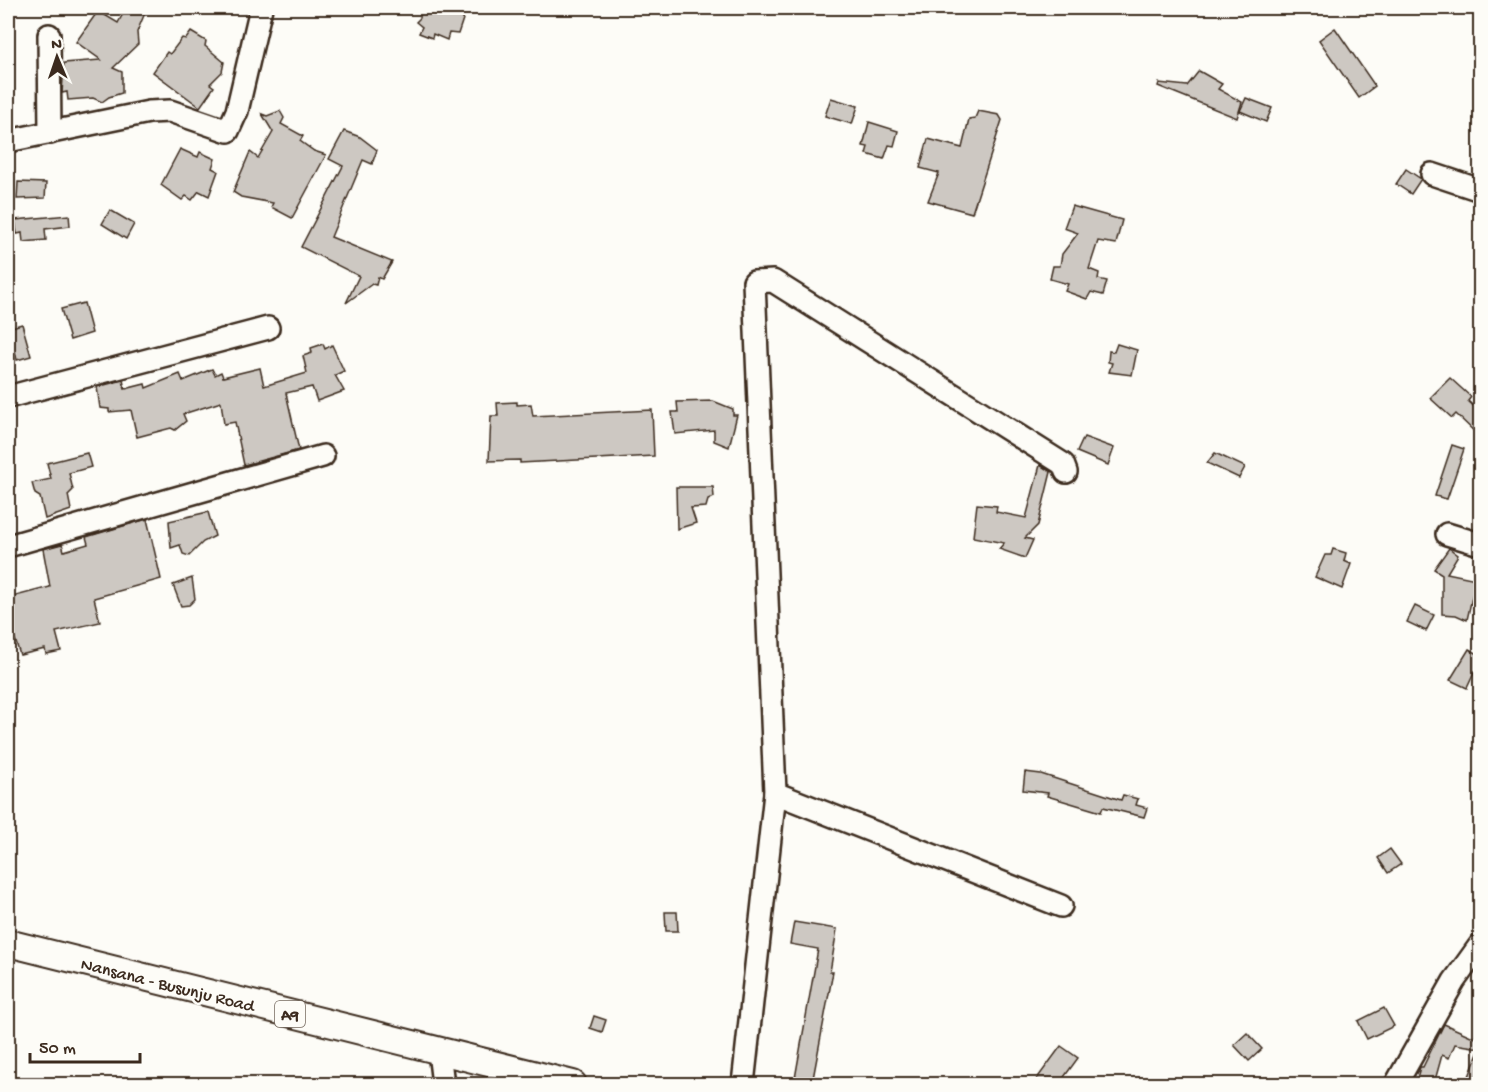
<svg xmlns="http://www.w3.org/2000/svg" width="1488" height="1092" font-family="'Gochi Hand',sans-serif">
<rect width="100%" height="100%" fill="#fdfcf7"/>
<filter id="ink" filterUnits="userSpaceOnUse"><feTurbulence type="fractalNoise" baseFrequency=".0167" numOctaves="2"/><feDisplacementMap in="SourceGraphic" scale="12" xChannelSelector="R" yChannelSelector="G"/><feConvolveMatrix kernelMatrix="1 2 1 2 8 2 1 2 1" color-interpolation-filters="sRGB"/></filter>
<g filter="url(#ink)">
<!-- building -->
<g fill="#cdc8c2" stroke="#3b2a1e" stroke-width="1.5">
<polygon points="126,8 147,8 137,32 138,44 113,68 122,72 122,93 109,97 102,102 93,98 68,100 67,92 62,93 64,63 101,60 76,42 98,11 118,23"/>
<polygon points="421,8 459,8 458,12 465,13 458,34 449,33 447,40 433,34 432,38 419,33 422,27 416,22 420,18"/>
<polygon points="1335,28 1375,86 1359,98 1319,40"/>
<polygon points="191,32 206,41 205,46 224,62 222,72 210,84 214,87 200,107 153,72 167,52 170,54 182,38 186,39"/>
<polygon points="1199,71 1222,84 1218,89 1242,102 1237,118 1158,86 1159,83 1187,86"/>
<polygon points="831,98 858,106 852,124 825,116"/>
<polygon points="1246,98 1272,108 1266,122 1240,111"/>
<polygon points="280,111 284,118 281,124 303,136 300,141 314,151 326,155 292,218 271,207 273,203 241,197 233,192 250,152 258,158 273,132 262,114 267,116"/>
<polygon points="978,111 999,115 1002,120 972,213 928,201 939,173 920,168 928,139 962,148 969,119 975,118"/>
<polygon points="869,122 898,131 894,146 889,145 884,159 866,154 868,147 863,146"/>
<polygon points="344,131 360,137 377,150 372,164 363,160 331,237 392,262 382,279 378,277 376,285 372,284 346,303 359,276 301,247 343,166 329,159"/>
<polygon points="180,149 198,157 200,152 215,159 212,168 218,171 209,196 199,191 192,200 186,196 182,200 161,185"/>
<polygon points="1406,169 1421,179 1411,194 1396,184"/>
<polygon points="18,182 46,183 45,198 17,199"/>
<polygon points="1072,206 1122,220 1116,244 1098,241 1089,269 1099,273 1098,279 1107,281 1103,295 1091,292 1087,299 1065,291 1068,284 1050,279 1053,266 1060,266 1062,254 1078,233 1064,228"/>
<polygon points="110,210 134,224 126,239 102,224"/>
<polygon points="69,215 70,226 45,229 46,240 23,242 22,233 17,234 15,220"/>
<polygon points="84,303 92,333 70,340 61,309"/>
<polygon points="22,324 31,356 17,360 15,352 8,354 8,328"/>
<polygon points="323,344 325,349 332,345 344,371 335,375 344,391 317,401 312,387 286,393 299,450 244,465 235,422 224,424 221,402 183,414 186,421 175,430 171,428 137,437 131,410 109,412 109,409 100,408 97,387 123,380 125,389 145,384 146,388 180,374 183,381 212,369 215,375 221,372 223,377 260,368 264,386 307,373 303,356 312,353 311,348"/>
<polygon points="1117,344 1137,350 1132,375 1109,372 1112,363 1108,362 1109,351 1114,352"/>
<polygon points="1450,378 1471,397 1468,401 1480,412 1480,437 1456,414 1452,418 1430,398"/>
<polygon points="713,401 733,409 733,415 737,415 729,447 714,441 714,430 675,434 672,412 678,412 677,402"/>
<polygon points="517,402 517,405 531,404 533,416 652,410 654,456 520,463 520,460 489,461 491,416 498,416 497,403"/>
<polygon points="1084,437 1114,448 1108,465 1077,452"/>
<polygon points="1452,445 1464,449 1447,499 1435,496"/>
<polygon points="87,453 91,467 69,473 73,490 68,495 71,510 45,519 40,497 35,494 32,483 51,479 47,463"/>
<polygon points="1215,453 1245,467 1239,478 1207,463"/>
<polygon points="1040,465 1051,472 1038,525 1025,538 1033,540 1025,558 999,549 1004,543 973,537 977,504 997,506 996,512 1026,518"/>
<polygon points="676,487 713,487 714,497 708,500 706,507 691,508 696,523 677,529"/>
<polygon points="208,512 215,536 203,542 189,556 183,554 180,545 171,548 169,521"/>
<polygon points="147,519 161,579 94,598 100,622 56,632 61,651 46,654 45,649 20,655 8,617 8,598 50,587 43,549 62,544 64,551 88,544 86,537"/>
<polygon points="1449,548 1458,555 1447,573 1476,579 1467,620 1456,615 1442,614 1442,574 1434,569"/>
<polygon points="1333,549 1346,553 1344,561 1351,564 1342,589 1315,577 1325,555 1331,555"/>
<polygon points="192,578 195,599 189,605 181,606 173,585"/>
<polygon points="1415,606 1434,615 1426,631 1407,622"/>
<polygon points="1469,649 1480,655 1480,674 1475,671 1467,688 1450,680"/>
<polygon points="1025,772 1041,774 1121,800 1123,795 1138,799 1136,805 1147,808 1144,817 1103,807 1101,812 1047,796 1048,793 1023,790"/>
<polygon points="1390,849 1401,864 1388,873 1378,858"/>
<polygon points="665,912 677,912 678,931 666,931"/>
<polygon points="794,922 837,929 830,972 833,972 812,1084 794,1084 818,949 790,944"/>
<polygon points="1384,1008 1394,1026 1367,1039 1358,1021"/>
<polygon points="594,1016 606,1020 602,1032 590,1028"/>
<polygon points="1444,1024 1480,1040 1480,1048 1455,1044 1449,1058 1442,1055 1434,1084 1416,1082 1420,1067 1423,1067"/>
<polygon points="1247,1033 1262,1049 1249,1061 1234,1045"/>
<polygon points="1061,1046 1078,1058 1059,1084 1042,1084 1036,1080"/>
<polygon points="1479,1051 1480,1078 1478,1084 1466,1084"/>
</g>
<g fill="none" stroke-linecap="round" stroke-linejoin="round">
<!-- minor casing -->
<g stroke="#3b2a1e" stroke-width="26">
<g id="minor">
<polyline points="49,35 50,133"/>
<polyline points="8,141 149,112 170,111 228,131 237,111 261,8"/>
<polyline points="1432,174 1480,190"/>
<polyline points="8,397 268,328"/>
<polyline points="1447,534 1480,544"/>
<polyline points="8,546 323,456"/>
<polyline points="775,793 1061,906"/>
<polyline points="439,1052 443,1084"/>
<polyline points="743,1084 775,793 754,282 773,281 1063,464 1066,472"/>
<polyline points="1396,1084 1454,981 1480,945"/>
</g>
</g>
<!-- major casing -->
<g stroke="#3b2a1e" stroke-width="30">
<polyline id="major" points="8,943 573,1084"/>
</g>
<!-- minor -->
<use href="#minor" stroke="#fdfcf7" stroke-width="21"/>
<!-- major -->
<use href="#major" stroke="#fdfcf7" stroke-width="26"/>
</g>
</g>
<g text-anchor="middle" stroke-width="5" stroke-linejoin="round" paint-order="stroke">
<!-- shield labels -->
<rect fill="#fdfcf7" stroke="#75695f" stroke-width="1.5" x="275" y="1001" width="30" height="26" rx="4.5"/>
<g font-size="16" font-weight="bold" fill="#3b2a1e">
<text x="290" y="1020">A9</text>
</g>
<!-- street labels -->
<g font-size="18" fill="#3b2a1e" stroke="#fdfcf7">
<text transform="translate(168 984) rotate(14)" y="6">Nansana - Busunju Road</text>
</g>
</g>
<!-- margin -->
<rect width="1488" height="1092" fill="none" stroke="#fdfcf7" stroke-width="30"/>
<rect x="15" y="15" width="1458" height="1062" fill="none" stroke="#3b2a1e" stroke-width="2" filter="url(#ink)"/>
<!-- north arrow -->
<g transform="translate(57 57) rotate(358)" stroke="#fdfcf7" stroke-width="4.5" paint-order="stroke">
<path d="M0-4.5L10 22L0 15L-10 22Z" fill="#3b2a1e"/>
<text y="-9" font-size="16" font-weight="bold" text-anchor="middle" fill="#3b2a1e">N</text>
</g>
<!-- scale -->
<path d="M30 1053v9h110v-9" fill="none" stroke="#3b2a1e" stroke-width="3"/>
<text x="39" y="1053" font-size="18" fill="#3b2a1e" stroke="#fdfcf7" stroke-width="4.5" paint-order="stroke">50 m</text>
</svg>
